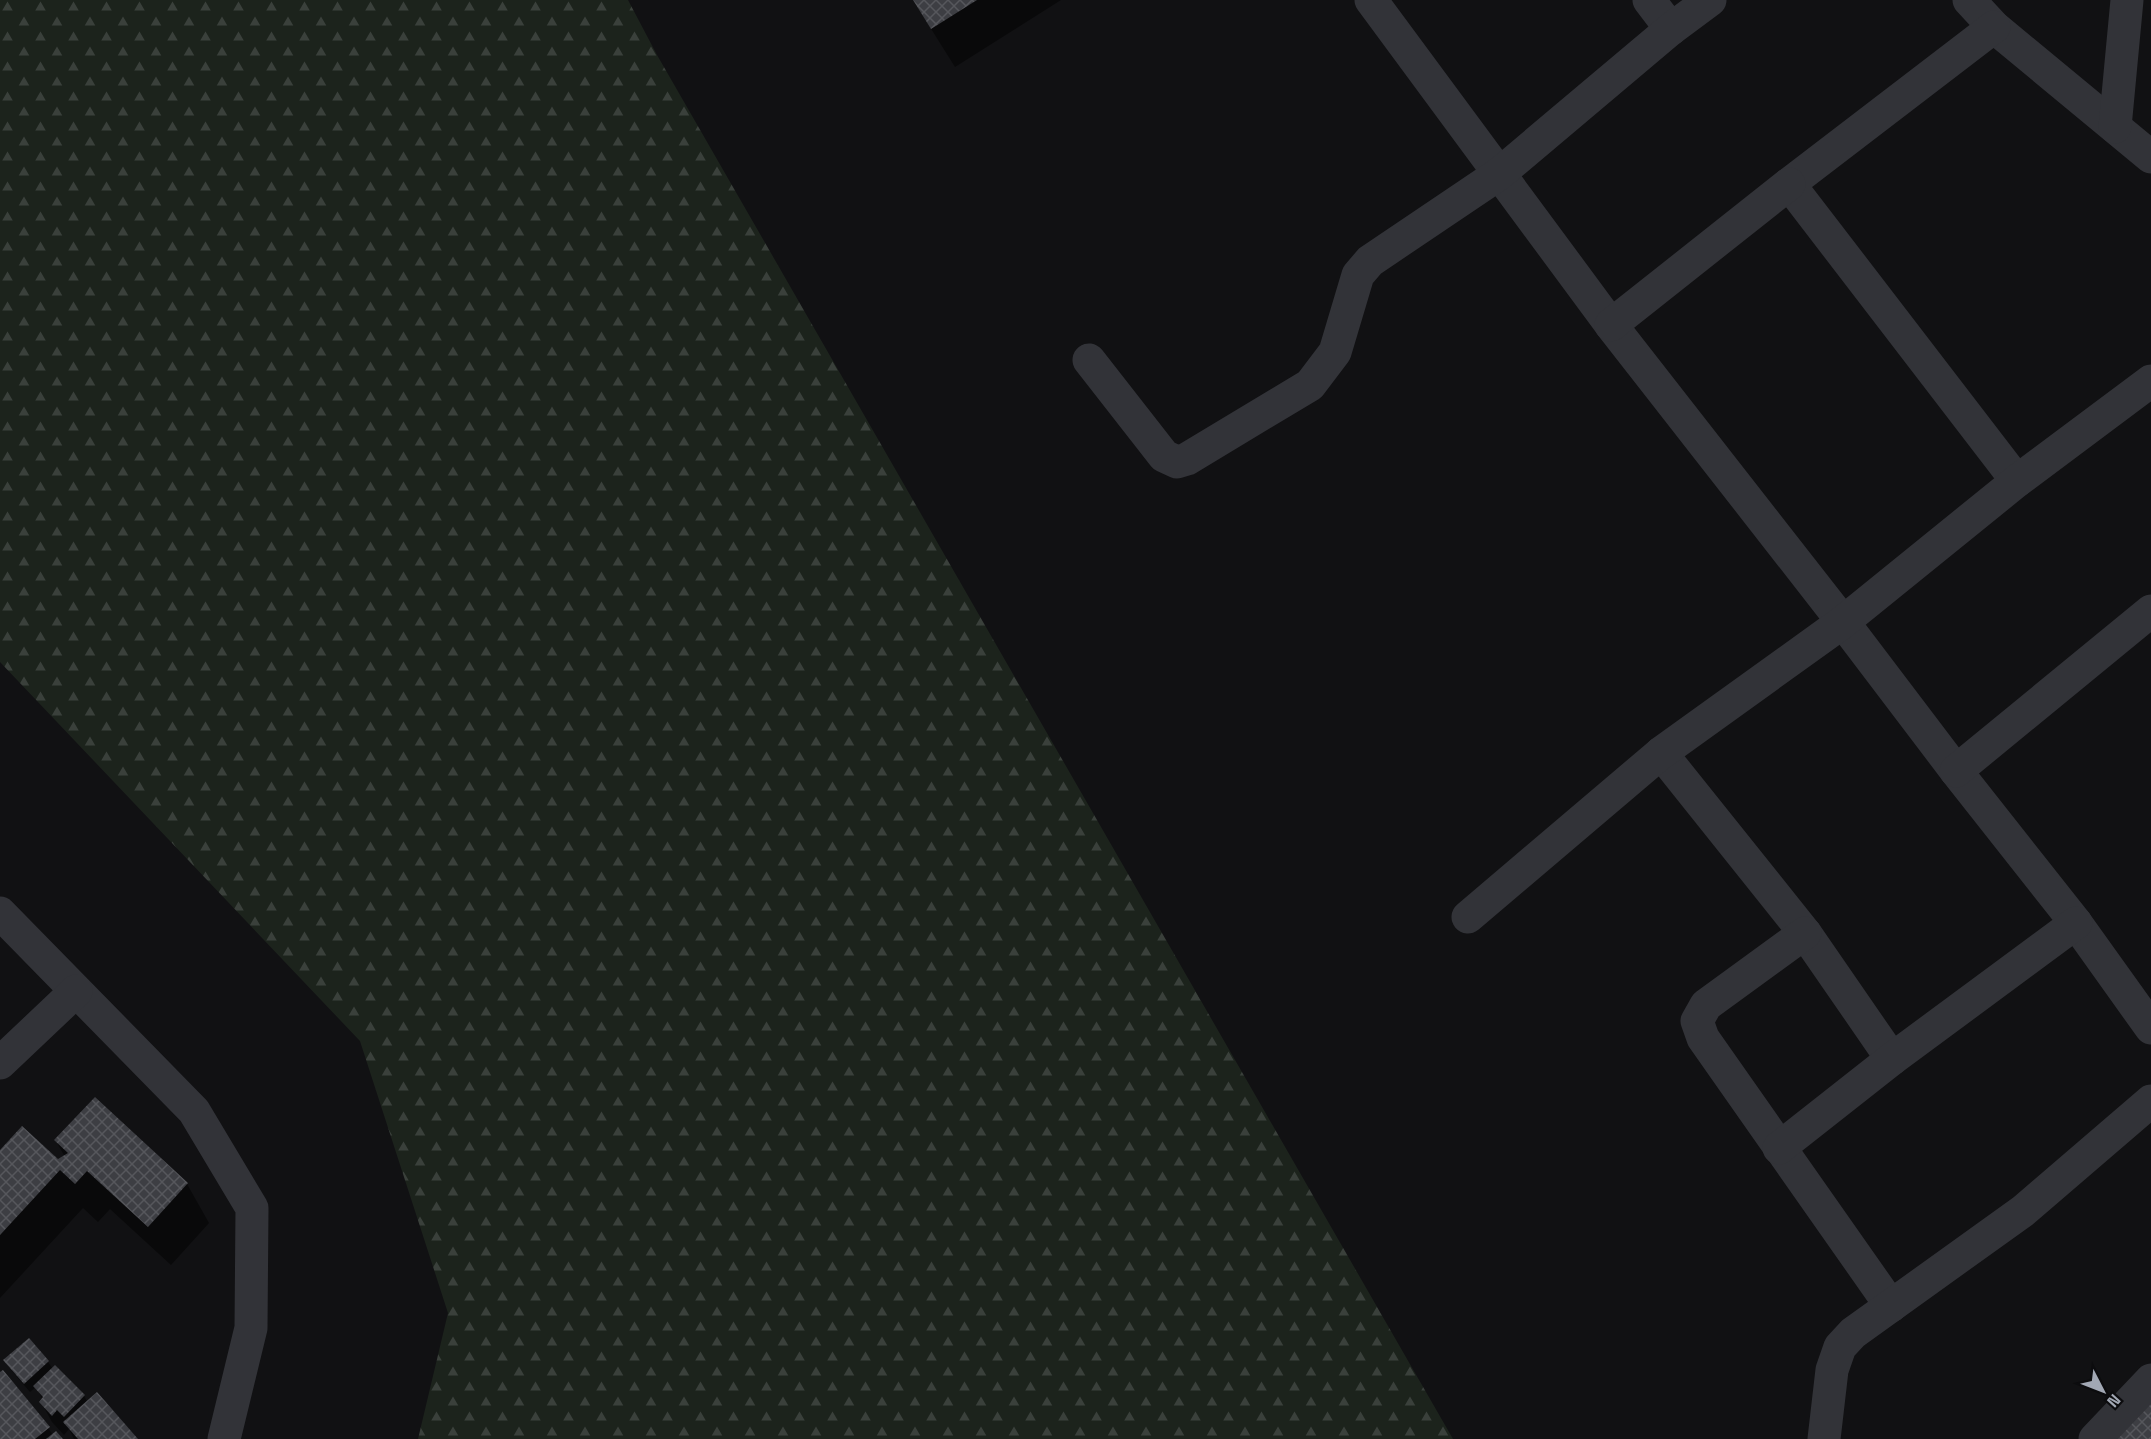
<svg xmlns="http://www.w3.org/2000/svg" width="2151" height="1439" font-family="'Space Grotesk',sans-serif">
<defs>
<pattern id="forest-firs" width="22" height="20" patternUnits="userSpaceOnUse" patternTransform="scale(1.5)"><rect width="22" height="20" fill="#1c231c"/><path d="M5 1l3.5 6h-7zM16 11l3.5 6h-7z" fill="#3a403b"/></pattern>
<pattern id="building-cross-hatch" width="8" height="8" patternUnits="userSpaceOnUse" patternTransform="scale(1.5)"><rect width="8" height="8" fill="#3d3e43"/><path d="M0 0l8 8M0 8l8-8" fill="none" stroke="#56575c"/></pattern>
</defs>
<rect width="100%" height="100%" fill="#111113"/>
<!-- forest -->
<polygon fill="url(#forest-firs)" points="0,0 628,0 657,55 1453,1439 418,1439 448,1313 360,1041 0,662"/>
<!-- shadow -->
<g fill="#0007">
<polygon points="913,0 1061,0 955,67"/>
<polygon points="56,1141 187,1184 209,1223 171,1265 110,1209 98,1222 83,1208 0,1298 0,1152 58,1161 65,1157"/>
<polygon points="5,1361 48,1362 53,1369 55,1367 84,1396 88,1403 136,1439 74,1439 69,1429 64,1435 52,1422 41,1402 43,1400 36,1387 30,1392 11,1370"/>
<polygon points="0,1374 48,1428 53,1435 61,1439 0,1439"/>
</g>
<!-- building -->
<g fill="url(#building-cross-hatch)">
<polygon points="913,0 977,0 931,29"/>
<polygon points="95,1097 188,1183 148,1227 87,1171 75,1184 60,1170 0,1235 0,1150 22,1126 58,1159 68,1153 54,1140"/>
<polygon points="29,1338 49,1361 24,1384 3,1360"/>
<polygon points="55,1365 85,1395 64,1417 57,1410 52,1416 39,1402 43,1397 33,1386"/>
<polygon points="3,1370 50,1427 35,1439 0,1439 0,1372"/>
<polygon points="97,1392 138,1439 78,1439 63,1422"/>
<polygon points="2151,1396 2151,1439 2110,1439"/>
<polygon points="56,1431 63,1439 46,1439"/>
</g>
<g fill="none" stroke-linecap="round" stroke-linejoin="round">
<!-- minor -->
<g stroke="#323338" stroke-width="33">
<polyline points="1371,0 1611,325 1843,622 1956,771 2076,923 2151,1028"/>
<polyline points="1649,0 1671,29"/>
<polyline points="1969,0 1994,27 2151,157"/>
<polyline points="1994,27 1789,184 2017,481"/>
<polyline points="2115,127 2127,0"/>
<polyline points="1611,325 1789,184"/>
<polyline points="1089,360 1164,456 1177,462 1187,459 1310,385 1335,352 1358,275 1370,261 1499,174 1671,29 1710,0"/>
<polyline points="1661,753 1805,933 1892,1059"/>
<polyline points="1956,771 2151,611"/>
<polyline points="0,913 194,1111 252,1208 251,1328 224,1439"/>
<polyline points="1468,917 1661,753 1843,622 2017,481 2151,381"/>
<polyline points="1805,933 1706,1005 1697,1021 1703,1038 1891,1306"/>
<polyline points="0,1063 76,991"/>
<polyline points="1779,1148 1892,1059 2076,923"/>
<polyline points="1824,1439 1832,1370 1840,1347 1853,1333 2023,1211 2151,1101"/>
<polyline points="2095,1439 2151,1380"/>
</g>
</g>
<!-- north arrow -->
<g transform="translate(2103 1391) rotate(132)" stroke="#0c0c0e" stroke-width="4.5" paint-order="stroke">
<path d="M0-4.5L10 22L0 15L-10 22Z" fill="#a2a8b4"/>
<text y="-9" font-size="16" font-weight="bold" text-anchor="middle" fill="#a2a8b4">N</text>
</g>
</svg>
